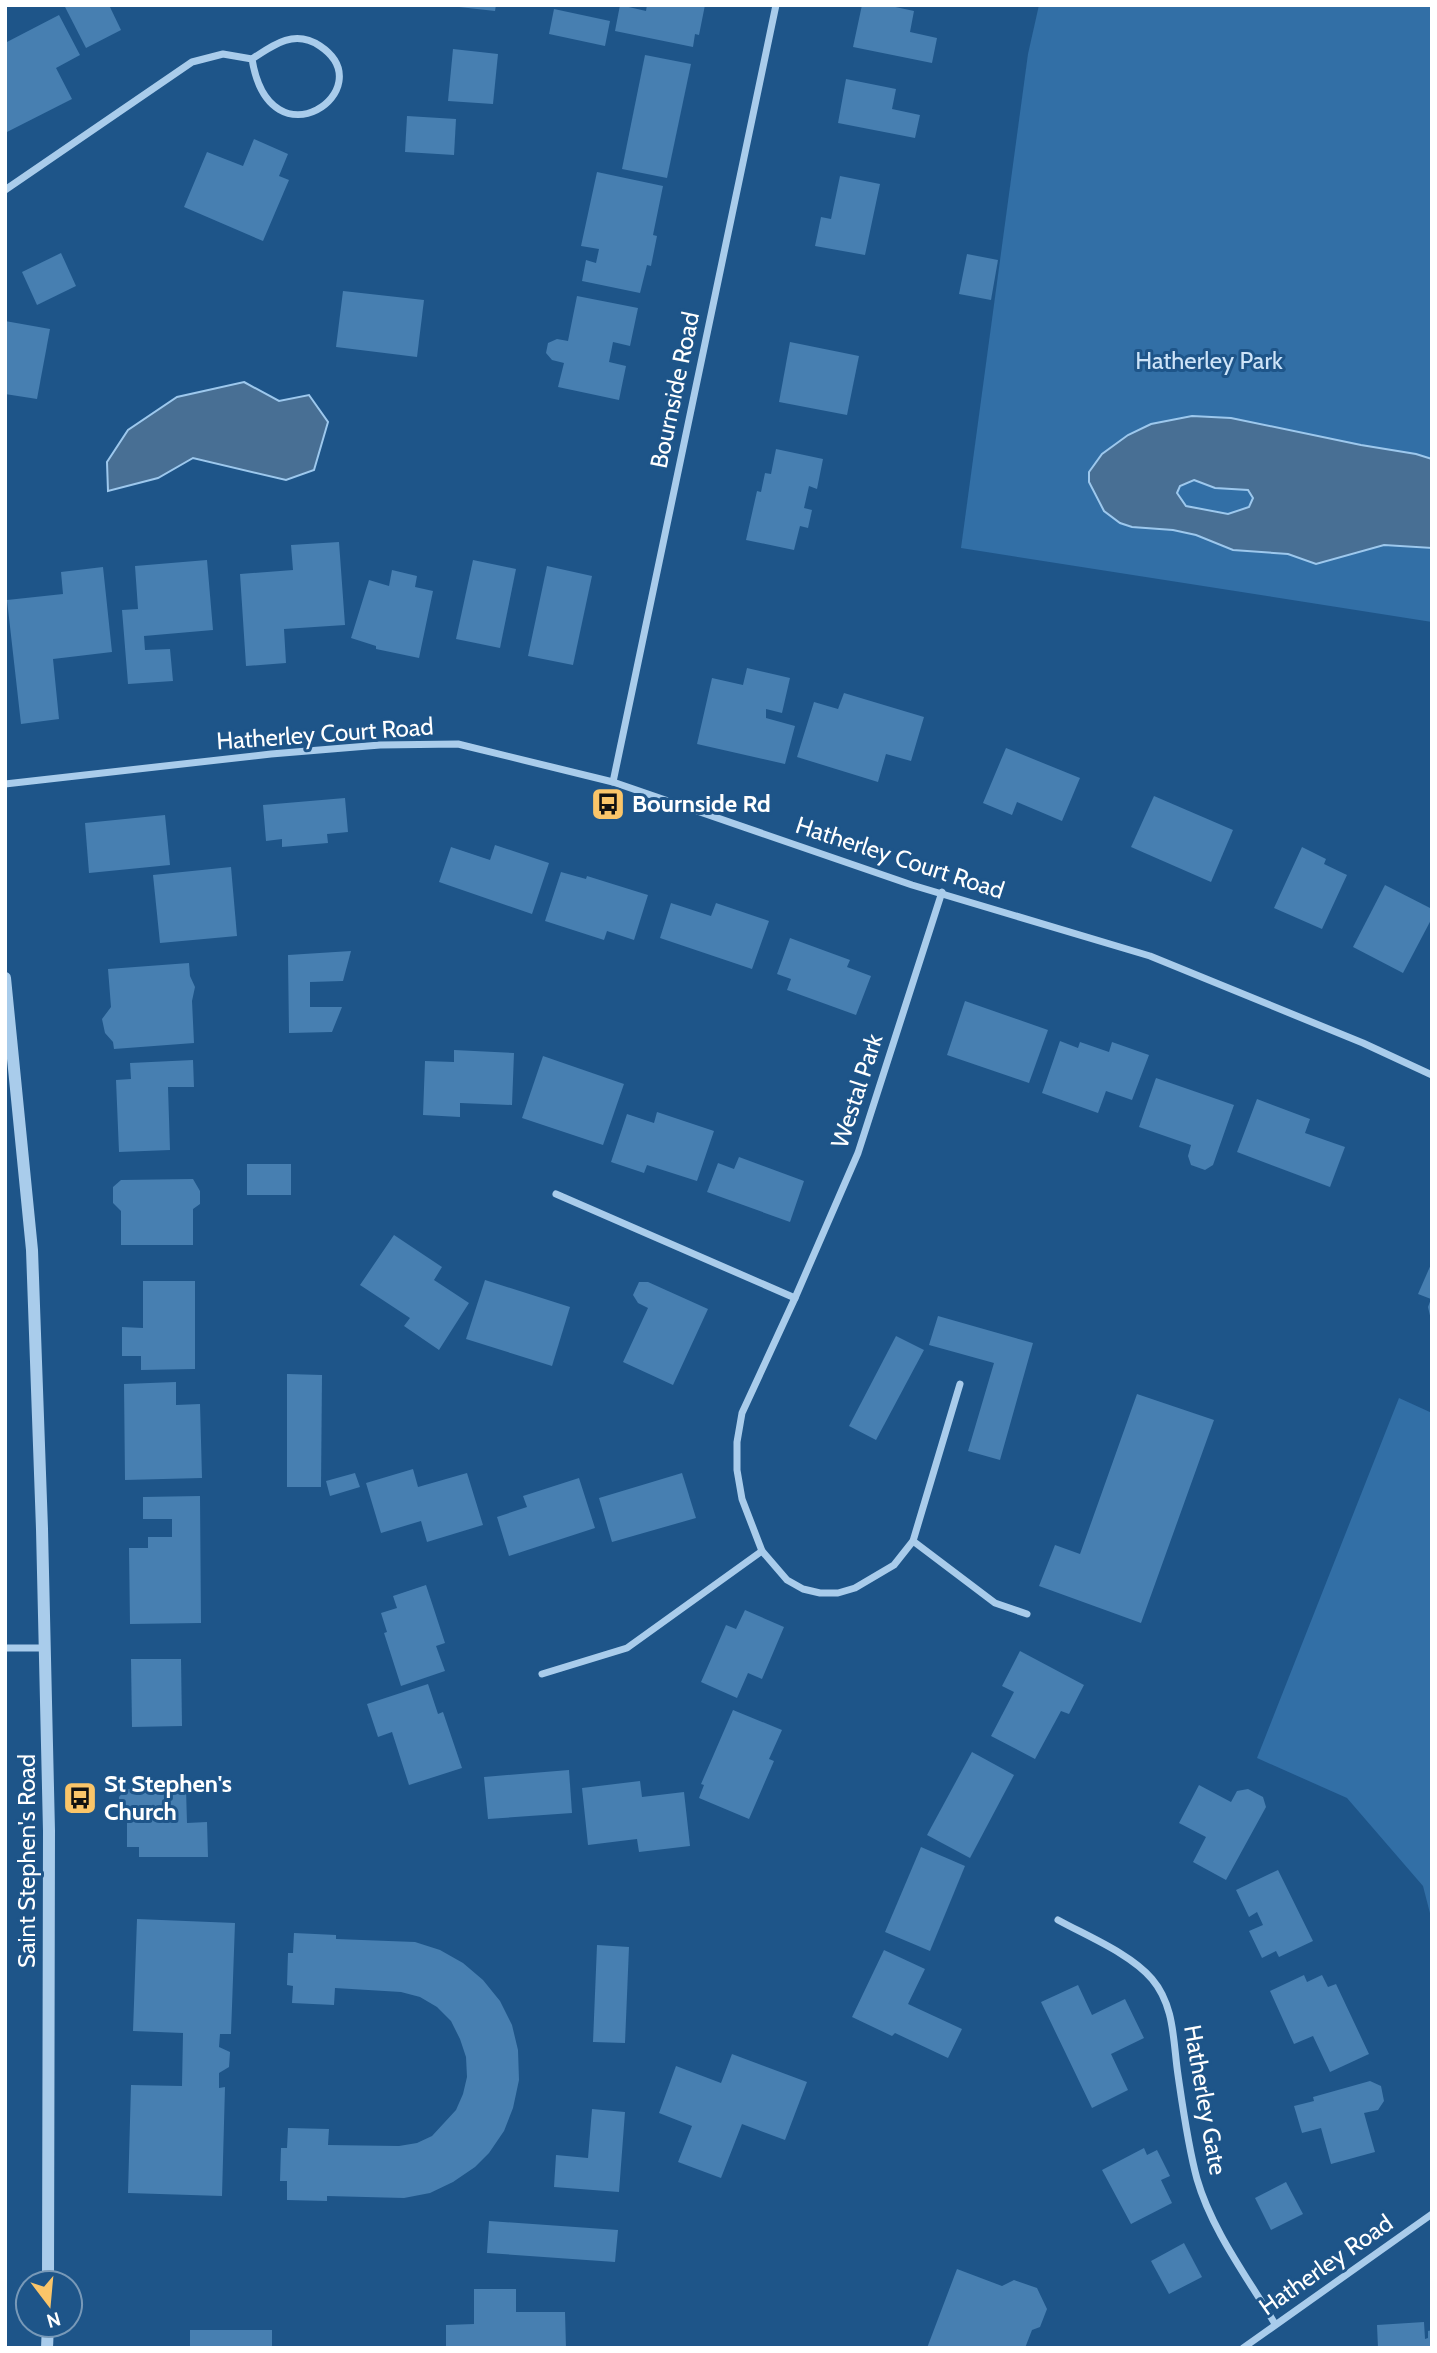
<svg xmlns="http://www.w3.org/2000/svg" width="1437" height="2353" font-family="Cabin,sans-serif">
<rect width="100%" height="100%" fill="#1e5589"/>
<!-- green -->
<g fill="#326fa6">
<polygon points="1039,5 1432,5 1432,622 961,548 1028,54"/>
<polygon points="1399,1398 1432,1413 1432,1921 1423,1886 1347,1798 1257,1758"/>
</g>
<!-- water -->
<g fill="#486f94" stroke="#9dc8ed" stroke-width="2" fill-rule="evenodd">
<polygon points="244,382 279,401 309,395 328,422 314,470 286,480 193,458 158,478 108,491 107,462 128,430 177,397"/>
<path d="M1192,416l39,2 130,27 55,9 16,5v89l-48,-3 -68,19 -28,-10 -55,-4 -37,-15 -23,-5 -41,-3 -12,-4 -16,-12 -15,-29v-10l13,-18 26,-19 23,-11zM1194,480l21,8 33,2 5,8 -4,9 -21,7 -42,-8 -9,-13 3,-7z"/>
</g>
<!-- building -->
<g fill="#477fb1">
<polygon points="64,5 109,5 121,30 86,48"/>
<polygon points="459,5 496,5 495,11 459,7"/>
<polygon points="620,5 646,11 647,5 705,5 699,35 695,34 693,47 615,31"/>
<polygon points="862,5 886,5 914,11 910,32 937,38 932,63 853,47"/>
<polygon points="554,9 610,21 605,46 549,34"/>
<polygon points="59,15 80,55 56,68 72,99 5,133 5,43"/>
<polygon points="453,49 498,54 493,104 448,101"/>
<polygon points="645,55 691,64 667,178 622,169"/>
<polygon points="846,79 896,89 892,109 920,115 915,138 838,123"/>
<polygon points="407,116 456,119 454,155 405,152"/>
<polygon points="254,139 288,154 279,176 289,180 263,241 184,207 207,152 243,166"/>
<polygon points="597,172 663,186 653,235 657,236 651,266 647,265 640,293 582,281 586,260 596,263 599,249 581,246"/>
<polygon points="840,176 880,184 865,255 815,246 821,217 831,219"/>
<polygon points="61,253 76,286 37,305 22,272"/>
<polygon points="967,254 998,260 991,300 959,294"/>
<polygon points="343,291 424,300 417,357 336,347"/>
<polygon points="577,296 638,308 630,346 613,342 609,362 626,366 619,400 558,387 564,363 552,360 546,353 548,343 557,339 568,341"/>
<polygon points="5,321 50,329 37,399 5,394"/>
<polygon points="790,342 859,356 847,415 779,402"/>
<polygon points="776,449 823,459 817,489 809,486 804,508 812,510 808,528 800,526 794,550 746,540 757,491 761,492 765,473 771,474"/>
<polygon points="339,542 345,625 284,629 286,663 246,666 240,574 293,570 291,545"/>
<polygon points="207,560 213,630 144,636 145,650 170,649 173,681 128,684 122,610 138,609 135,566"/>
<polygon points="473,560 516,569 500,648 456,639"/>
<polygon points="547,566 592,576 573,665 528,656"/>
<polygon points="103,567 112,652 53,659 59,719 21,724 7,600 63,594 61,572"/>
<polygon points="392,570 417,576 415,587 433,591 419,658 376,649 376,646 351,638 369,580 389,586"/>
<polygon points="747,668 790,678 782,713 766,709 766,718 795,726 785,764 697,744 712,678 743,685"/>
<polygon points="844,693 924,717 911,761 886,754 878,782 797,757 814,702 838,709"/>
<polygon points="1006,748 1080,778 1062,821 1017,802 1012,815 983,803"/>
<polygon points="1154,796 1233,830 1211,882 1131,847"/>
<polygon points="345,798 348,832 327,834 328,843 282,847 282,839 266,841 263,805"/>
<polygon points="165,815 170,865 89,873 85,823"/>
<polygon points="495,845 549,863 532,914 439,882 451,847 490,860"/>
<polygon points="1302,847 1326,859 1324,864 1347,875 1322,929 1274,908"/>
<polygon points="231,867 237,936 160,943 153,875"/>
<polygon points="561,872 586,879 587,876 648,895 634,940 607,931 604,940 545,921"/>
<polygon points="1385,885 1432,909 1432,918 1403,973 1353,947"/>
<polygon points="671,903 711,916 716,903 769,921 752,969 660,938"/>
<polygon points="790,938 850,960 847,967 871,976 856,1015 787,990 791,979 777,974"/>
<polygon points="351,951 343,981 310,982 310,1007 342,1007 332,1032 289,1033 288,955"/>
<polygon points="189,963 190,976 195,987 192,1001 194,1043 114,1049 113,1042 105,1033 102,1019 111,1007 108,969"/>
<polygon points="965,1001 1048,1030 1029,1083 947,1055"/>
<polygon points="1060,1041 1078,1048 1080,1042 1109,1052 1112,1042 1149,1055 1132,1100 1106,1091 1098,1113 1042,1093"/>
<polygon points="454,1050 514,1053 512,1105 460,1103 460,1117 423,1115 425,1061 454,1062"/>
<polygon points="543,1056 624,1084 603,1145 522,1118"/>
<polygon points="193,1060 194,1087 168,1087 170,1150 119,1152 116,1080 131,1079 130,1063"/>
<polygon points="1156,1078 1234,1105 1213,1165 1205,1170 1191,1165 1188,1156 1191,1145 1139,1127"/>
<polygon points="1257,1099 1310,1119 1305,1133 1345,1147 1330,1187 1237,1152"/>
<polygon points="657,1112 714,1131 697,1181 647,1165 644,1173 611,1162 627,1114 654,1123"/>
<polygon points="739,1157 804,1181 790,1222 707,1192 718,1163 734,1169"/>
<rect x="247" y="1164" width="44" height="31"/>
<polygon points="193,1179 200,1191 200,1204 193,1209 193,1245 121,1245 121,1211 113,1203 113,1187 121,1180"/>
<polygon points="394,1235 442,1267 434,1280 469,1303 439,1350 404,1326 410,1318 360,1285"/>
<polygon points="1432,1262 1432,1320 1431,1320 1428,1307 1431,1299 1418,1294"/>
<polygon points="485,1280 570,1307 552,1366 466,1339"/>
<polygon points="143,1281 195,1281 195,1369 141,1370 141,1356 122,1356 122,1327 143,1328"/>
<polygon points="639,1282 648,1282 708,1309 673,1385 623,1362 648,1308 638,1303 633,1295"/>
<polygon points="938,1316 1033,1343 1000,1460 968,1451 994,1363 929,1345"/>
<polygon points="896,1336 924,1350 876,1440 849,1426"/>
<polygon points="287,1374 322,1375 321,1487 287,1487"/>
<polygon points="176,1382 176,1405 200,1404 202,1478 125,1480 124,1384"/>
<polygon points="1137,1394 1214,1420 1141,1623 1039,1586 1055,1545 1080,1554"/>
<polygon points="413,1469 418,1487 467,1473 483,1525 427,1542 421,1521 381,1533 366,1483"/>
<polygon points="355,1473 360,1487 330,1496 326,1481"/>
<polygon points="682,1473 696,1518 612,1542 599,1498"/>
<polygon points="579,1478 595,1528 509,1556 497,1517 527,1507 523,1496"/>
<polygon points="200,1496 201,1623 130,1624 129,1548 148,1548 148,1537 172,1537 172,1519 143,1519 143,1497"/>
<polygon points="426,1585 445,1643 436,1646 445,1671 401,1686 384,1633 387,1632 381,1613 397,1608 393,1596"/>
<polygon points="745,1610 784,1627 762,1679 748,1673 737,1698 701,1682 726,1625 736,1629"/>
<polygon points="1020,1651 1084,1685 1069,1714 1061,1711 1035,1759 991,1736 1014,1692 1002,1686"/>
<polygon points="131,1659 181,1659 182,1726 132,1727"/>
<polygon points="428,1684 438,1714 443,1712 462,1768 409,1785 392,1732 378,1737 367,1704"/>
<polygon points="733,1710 782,1730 769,1759 774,1761 749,1819 699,1798 704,1785 701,1784"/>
<polygon points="972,1752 1014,1775 970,1858 927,1835"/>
<polygon points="569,1770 572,1813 488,1819 484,1777"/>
<polygon points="640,1781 642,1797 684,1792 690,1846 639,1852 637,1839 588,1845 582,1788"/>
<polygon points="1199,1785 1231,1802 1237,1791 1248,1789 1263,1797 1266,1807 1226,1880 1193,1862 1206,1837 1179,1823"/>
<polygon points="126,1789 186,1789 187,1823 207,1822 208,1857 139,1857 139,1847 127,1847 127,1819 119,1811 119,1797"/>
<polygon points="921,1847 965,1866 930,1951 885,1932"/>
<polygon points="1278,1870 1313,1941 1279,1957 1276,1951 1262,1958 1249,1931 1263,1925 1257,1912 1249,1917 1236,1890"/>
<polygon points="137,1919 235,1923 231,2034 220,2034 219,2047 230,2052 229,2067 219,2073 219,2088 225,2087 222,2196 128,2193 131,2085 182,2086 183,2033 133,2031"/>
<polygon points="294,1933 336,1935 336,1939 415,1942 440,1950 463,1963 483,1980 500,2001 512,2025 518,2050 519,2080 513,2108 504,2131 489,2153 475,2167 453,2182 430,2193 404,2198 327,2196 327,2201 287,2200 287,2181 280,2181 281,2148 287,2148 288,2128 329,2129 328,2145 399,2146 417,2143 432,2136 456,2110 463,2094 467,2077 466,2057 460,2039 451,2021 437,2007 420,1997 401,1992 335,1988 334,2005 292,2003 293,1986 287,1985 288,1953 293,1953"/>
<polygon points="597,1945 629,1947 625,2043 593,2042"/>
<polygon points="884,1950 925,1969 908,2004 962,2029 948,2058 895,2033 892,2036 852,2017"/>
<polygon points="1304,1975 1307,1982 1322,1975 1328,1987 1336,1984 1369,2054 1330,2072 1313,2036 1294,2044 1270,1991"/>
<polygon points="1078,1985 1092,2015 1125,1999 1144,2038 1111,2054 1128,2090 1092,2108 1041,2002"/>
<polygon points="732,2054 807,2082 785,2140 742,2124 721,2178 678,2162 692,2126 659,2113 676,2066 721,2083"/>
<polygon points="1370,2081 1381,2086 1384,2101 1378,2110 1364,2113 1375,2152 1331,2164 1321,2128 1302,2133 1294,2106 1314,2101 1313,2097"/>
<polygon points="592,2109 625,2112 619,2192 554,2187 556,2155 588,2158"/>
<polygon points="1144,2148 1147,2155 1157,2150 1170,2176 1161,2180 1172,2203 1131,2224 1102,2170"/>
<polygon points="1286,2182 1303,2214 1271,2230 1255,2198"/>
<polygon points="489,2221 618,2230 615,2262 487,2253"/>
<polygon points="1184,2243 1202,2277 1169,2294 1151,2261"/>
<polygon points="957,2269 1002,2286 1014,2280 1037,2288 1047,2309 1040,2327 1032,2330 1025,2348 927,2348"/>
<polygon points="474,2289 516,2289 516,2312 565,2312 566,2348 446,2348 446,2325 474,2324"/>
<polygon points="1424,2322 1425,2339 1428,2338 1428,2331 1432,2330 1432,2348 1378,2348 1377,2325"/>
<rect x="190" y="2330" width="82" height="18"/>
</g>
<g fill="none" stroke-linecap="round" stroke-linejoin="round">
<!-- minor -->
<g stroke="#a9cceb" stroke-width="7">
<path d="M5,190l187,-128 31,-8 29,5c22,-15 43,-30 68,-13 64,43 -50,123 -68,13"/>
<polyline points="613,782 776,5"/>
<polyline points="5,784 271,754 380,745 458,744 613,782 912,885 1150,956 1363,1043 1432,1075"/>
<polyline points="942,892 858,1153 795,1298 742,1413 737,1442 737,1470 742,1499 762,1551 787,1580 803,1589 820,1593 838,1593 855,1588 894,1565 913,1541 960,1384"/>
<polyline points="556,1194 795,1298"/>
<polyline points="913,1541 995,1603 1027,1614"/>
<polyline points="5,1648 44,1648"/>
<polyline points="542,1674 627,1648 762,1551"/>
<path d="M1058,1920c29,16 73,34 94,59 23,27 21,63 26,96 5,34 10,71 19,104 15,52 51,99 78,145"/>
<polyline points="1243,2348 1432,2214"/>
</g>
<!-- tertiary -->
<g stroke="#a9cceb" stroke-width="12">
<polyline points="5,978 32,1250 42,1529 49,1831 48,2283"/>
<polyline points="47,2348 48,2325"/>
</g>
</g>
<!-- icons -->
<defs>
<g id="bus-square" transform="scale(1.75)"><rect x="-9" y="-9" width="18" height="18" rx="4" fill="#fac569" stroke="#1e5589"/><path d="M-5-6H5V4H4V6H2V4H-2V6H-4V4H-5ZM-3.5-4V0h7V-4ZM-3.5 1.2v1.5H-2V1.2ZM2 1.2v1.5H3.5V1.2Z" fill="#111"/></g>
</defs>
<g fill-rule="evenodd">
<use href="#bus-square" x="608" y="804"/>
<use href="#bus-square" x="80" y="1798"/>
</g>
<g text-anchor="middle" stroke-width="6" stroke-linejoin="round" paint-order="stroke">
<!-- park labels -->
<g font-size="24" fill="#cee4f8" stroke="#1e5589">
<text x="1209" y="369">Hatherley Park</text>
</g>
<!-- street labels -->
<g font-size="24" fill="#fff" stroke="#1e5589">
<text transform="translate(675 390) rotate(-78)" y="8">Bournside Road</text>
<text transform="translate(325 734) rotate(-4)" y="8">Hatherley Court Road</text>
<text transform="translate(900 858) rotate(18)" y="8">Hatherley Court Road</text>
<text transform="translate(857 1091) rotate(-72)" y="8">Westal Park</text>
<text transform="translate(27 1861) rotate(-90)" y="8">Saint Stephen's Road</text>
<text transform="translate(1205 2100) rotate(80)" y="8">Hatherley Gate</text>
<text transform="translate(1326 2265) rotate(-35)" y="8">Hatherley Road</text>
</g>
<!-- poi labels -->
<g font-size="24" font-weight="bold" fill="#fff" stroke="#1e5589" text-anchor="start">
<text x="632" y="812">Bournside Rd</text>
<text x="104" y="1792">St Stephen's<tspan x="104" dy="28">Church</tspan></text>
</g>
</g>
<!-- border -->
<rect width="1437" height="2353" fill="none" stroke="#ffffff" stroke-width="14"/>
<!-- north arrow -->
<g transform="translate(49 2304) rotate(164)"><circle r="33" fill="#1e5589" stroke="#7899b8" stroke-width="2"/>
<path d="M0-5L12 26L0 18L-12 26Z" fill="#fac569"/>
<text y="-10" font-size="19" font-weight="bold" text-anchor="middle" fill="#ffffff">N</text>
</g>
</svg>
